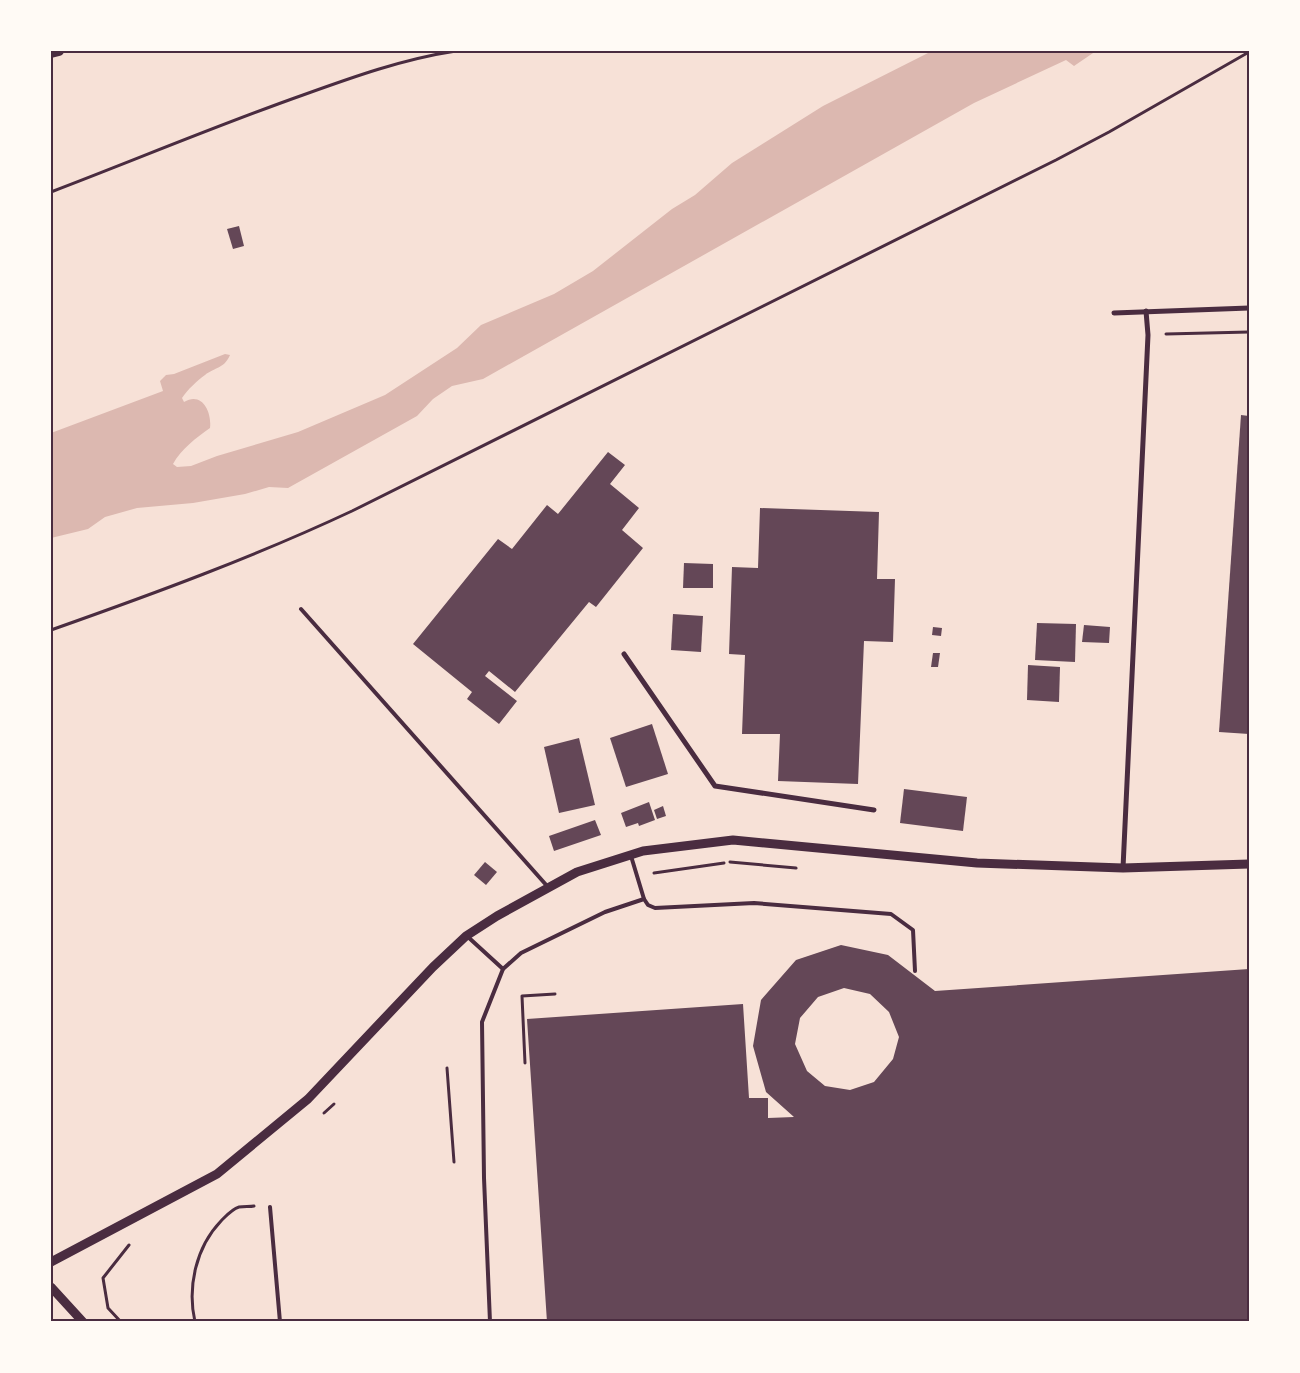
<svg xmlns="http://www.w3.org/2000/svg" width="1300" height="1373" font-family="'DM Sans',sans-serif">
<rect width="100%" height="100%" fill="#f7e1d7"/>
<!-- water -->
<path fill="#dcb8b0" d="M932,51h164l-22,15 -8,-6 -92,43 -491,276 -31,7 -19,13 -16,17 -129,72 -19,-1 -24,7 -52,9 -56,5 -32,9 -17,12 -37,9v-105l112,-42 -3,-10 6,-6 8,-1 51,-20 5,1c-6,14 -15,12 -25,20 -8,6 -17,14 -23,23l2,4c18,-11 28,10 26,26 -14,10 -29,21 -37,36l4,3 14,-1 26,-10 81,-24 87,-37 72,-47 24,-23 73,-31 39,-23 79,-62 23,-14 37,-32 91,-57z"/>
<!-- building -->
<g fill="#644757" fill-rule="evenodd">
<polygon points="239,226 244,246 233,249 227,229"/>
<polygon points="1241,415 1249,416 1249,734 1219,732"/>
<polygon points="608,452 625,465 610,484 639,508 622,530 643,548 596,607 589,602 515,692 489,671 485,676 517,701 499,724 467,699 472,692 413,644 498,539 512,549 547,505 558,514"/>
<polygon points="760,508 879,512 877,579 895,579 893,642 864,641 858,784 778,781 780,734 742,734 745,655 729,654 732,567 758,568"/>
<polygon points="684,563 713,564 713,588 683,588"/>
<polygon points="673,614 703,616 701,652 671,650"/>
<polygon points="1037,623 1076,624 1075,662 1035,660"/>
<polygon points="1084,625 1110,627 1109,643 1082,642"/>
<polygon points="933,627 942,628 941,636 932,635"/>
<polygon points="933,653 940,653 938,667 931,667"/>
<polygon points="1028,665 1060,667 1059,702 1027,700"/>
<polygon points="652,724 668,774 626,787 610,738"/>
<polygon points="579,738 595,805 559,813 544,747"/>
<polygon points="904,789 967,797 963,831 900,823"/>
<polygon points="649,802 655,820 639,826 638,823 626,827 621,813"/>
<polygon points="663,806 666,816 657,819 654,810"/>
<polygon points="595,820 601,835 554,851 549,836"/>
<polygon points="485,862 497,872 486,885 474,875"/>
<path d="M841,945l47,10 47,36 314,-22v353h-702l-20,-303 216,-15 6,94h19v20l26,-1 -28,-25 -13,-46 8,-46 35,-40zM844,988l26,6 19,18 10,25 -6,22 -19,23 -24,8 -25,-4 -18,-15 -12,-27 5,-26 18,-21z"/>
</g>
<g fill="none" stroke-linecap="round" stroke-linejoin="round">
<!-- path -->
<g stroke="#4a2c40" stroke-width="3">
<path d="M51,192c84,-32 167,-67 252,-97 50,-18 100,-36 153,-44"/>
<polyline points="1166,334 1249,332"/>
<path d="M51,630c102,-36 203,-73 301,-119l704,-351 53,-28 140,-80"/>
<polyline points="730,862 796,868"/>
<polyline points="654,873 724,863"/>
<polyline points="525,1063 522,996 555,994"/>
<polyline points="447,1068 454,1162"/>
<polyline points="324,1113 334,1104"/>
<polyline points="121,1322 108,1308 103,1278 129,1245"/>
<path d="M195,1322c-8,-35 1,-75 26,-101 5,-5 11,-12 18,-14 5,-1 11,0 15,-1"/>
</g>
<!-- service -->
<g stroke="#4a2c40" stroke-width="4">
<polyline points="301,609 548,887"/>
<polyline points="631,856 644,899"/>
<polyline points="468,937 503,969"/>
<polyline points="270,1207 280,1322"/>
<polyline points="490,1322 484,1178 482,1022 503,969 521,953 605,912 644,899 648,905 655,908 754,903 891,914 913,930 915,971"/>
</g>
<!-- minor -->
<g stroke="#4a2c40" stroke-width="5">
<polyline points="1114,313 1249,308"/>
<polyline points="624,654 715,786 874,810"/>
<polyline points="1123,868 1148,335 1146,311"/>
</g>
<!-- tertiary -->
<g stroke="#4a2c40" stroke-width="9">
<polyline points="51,1262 217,1174 308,1099 433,967 466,936 497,916 577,872 643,851 733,840 977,863 1123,868 1249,864"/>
<polyline points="51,1287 83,1322"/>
</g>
<!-- secondary -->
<polyline stroke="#4a2c40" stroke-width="10" points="51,53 59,51"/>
</g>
<!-- border -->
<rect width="1300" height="1373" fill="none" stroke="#fffaf5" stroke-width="105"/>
<rect x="52" y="52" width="1196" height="1268" fill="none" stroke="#4a2c40" stroke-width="2"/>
</svg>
